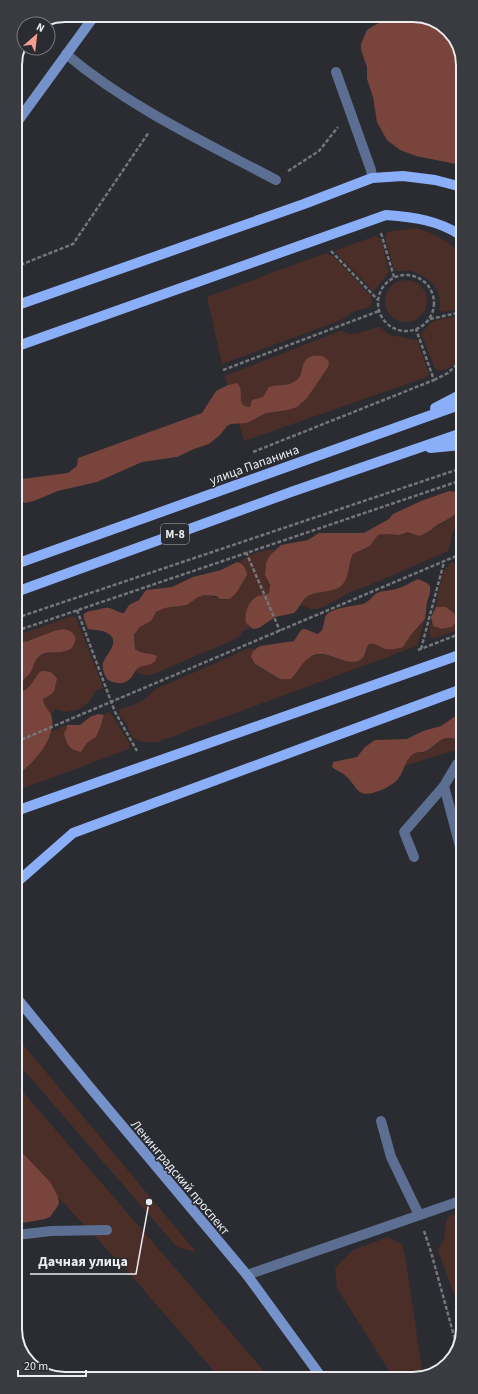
<svg xmlns="http://www.w3.org/2000/svg" width="478" height="1394" font-family="'Source Sans 3',sans-serif">
<rect width="100%" height="100%" fill="#2a2c31"/>
<!-- green -->
<g fill="#4c2e29">
<path d="M416,228c18,5 33,13 46,27v54l-21,3 -2,-2c6,-20 -12,-35 -29,-39 -6,-1 -11,1 -16,-1l-9,-33 2,-5z"/>
<path d="M375,236l6,3 8,32c-1,3 -13,18 -16,20l-38,-39 2,-2z"/>
<polygon points="326,253 334,257 371,296 372,302 370,307 355,311 341,320 222,364 207,297"/>
<circle cx="406" cy="301" r="21"/>
<path d="M462,315v39c-7,8 -15,21 -27,15l-14,-36 12,-12z"/>
<path d="M379,326l11,9 27,5 12,34 -2,3 -183,64 -19,-65 115,-45c3,0 5,2 9,3 6,1 24,-5 30,-8z"/>
<path d="M462,507v15c-13,9 -9,18 -14,29l-78,34 -20,7 -24,14 -9,3h-6l-11,-4c10,-18 31,-8 43,-22 7,-8 6,-19 10,-29l17,-8 8,-11 6,-1 15,1 9,-3 11,4 7,-2 27,-18z"/>
<path d="M268,550h7c-8,7 -12,18 -9,27 2,7 5,9 3,16l-7,2 -15,14 -1,11 4,8 -7,3 -5,7 -87,37h-5l-11,-3 5,-5 14,-5 2,-6c-7,-4 -14,-1 -21,-7 0,-8 -3,-17 6,-23 2,-1 6,-2 8,-4 3,-2 4,-7 7,-10 6,-6 16,-4 23,-6 8,-3 17,-11 25,-11 8,0 17,6 24,4 8,-3 18,-20 19,-27l-3,-6 -4,-4c8,-7 17,-10 28,-12z"/>
<path d="M453,562l9,3v64l-24,8 -6,1 -2,-2c-1,-4 -1,-9 1,-13 5,8 16,8 23,1l-11,-17h-7c3,-13 4,-40 17,-45z"/>
<path d="M72,616l4,2 26,66v4l-6,2 -7,12 -11,8 -13,2 -10,-3 -4,5 -8,-12v-3c10,-4 12,-11 14,-20 -3,-8 -8,-9 -16,-8 -8,7 -9,17 -21,21l-2,-2c1,-8 5,-9 10,-15 4,-4 4,-10 7,-14 7,-10 21,-8 32,-10l-13,-20 -20,8 -18,4v-7z"/>
<path d="M425,619l-8,27 -260,96c-11,1 -25,1 -29,-13l1,-2 -10,-13 1,-5c7,-2 17,-5 23,-9 9,-5 12,-14 23,-15l83,-37 6,1 -2,2 -1,8 5,7 23,13h11c6,-5 7,-13 13,-18 19,-15 34,1 55,0l6,-7 4,-10c7,-1 11,4 18,5 19,2 15,-4 25,-15 5,-5 9,-9 13,-15z"/>
<path d="M108,712h2l20,32 -1,5 -113,42v-15c15,-11 31,-27 36,-45l15,-6v3l-3,5 2,6 9,12 6,1 6,-9 9,-6 4,-9 4,-13z"/>
<polygon points="446,738 462,739 462,748 404,766 408,759 413,754 430,750 440,741"/>
<polygon points="16,1036 196,1252 177,1247 16,1061"/>
<polygon points="16,1084 270,1378 220,1378 129,1273 58,1197 51,1183 16,1146"/>
<polygon points="461,1213 463,1214 463,1240 461,1243 460,1252 463,1269 460,1277 458,1294 463,1299 463,1319 438,1250 444,1240 446,1222 448,1218 451,1215"/>
<polygon points="388,1237 402,1244 406,1261 423,1377 393,1377 337,1288 335,1268 353,1250"/>
</g>
<!-- forest -->
<g fill="#78443b">
<polygon points="403,15 416,15 446,27 461,53 461,165 416,156 400,150 387,140 377,122 373,97 367,79 367,67 361,50 361,44 367,30 373,26 391,17"/>
<path d="M313,356c8,-1 12,0 16,6l-1,5 -21,31 -10,9 -9,3 -22,3 -19,10 -16,1 -4,2 -7,9 -11,9 -15,5 -17,8 -35,5 -45,20 -39,9 -24,10 -9,2 -9,-3v-14l6,-7 46,-6 9,-7 1,-8 124,-45 14,-22 12,-6 9,-2c9,9 -3,23 13,24l2,-7 11,-3 6,-10c10,-3 21,0 29,-8 7,-8 1,-19 15,-23z"/>
<path d="M449,491l9,1 3,3 1,12c-7,10 -17,13 -26,19 -6,5 -10,8 -17,10l-11,-4 -9,3 -15,-1 -6,1 -8,11 -17,8c-5,10 -3,21 -10,30 -9,10 -24,6 -35,12 -7,4 -8,12 -14,17l-19,4 -16,11 -6,1 -7,-6c-2,-9 2,-21 10,-26 4,-2 9,-2 13,-4l1,-8 -5,-10 1,-12 4,-8 11,-10 27,-5 11,-7h45l25,-14 4,-5 28,-13z"/>
<path d="M237,562c6,1 10,7 10,13l-10,17 -7,7h-10l-4,-3 -12,-1 -6,2 -11,8 -22,3 -9,4 -5,9 -11,6 -4,5 -2,3 1,14c7,6 14,3 22,7 -2,12 -13,7 -20,13 -3,3 -4,7 -7,10 -6,6 -17,5 -23,0 -3,-5 -5,-10 -4,-16 3,-9 19,-22 4,-30 -6,-4 -13,-2 -19,-4 -5,-13 -9,-17 8,-19 4,0 8,-3 13,-2 6,1 9,5 15,5l5,-8 10,-5 7,-10 26,-3 21,-10 28,-7z"/>
<path d="M418,579l9,4 3,3v7l-3,9 -2,17 -15,17 -7,11c-5,2 -12,3 -18,2 -6,-2 -9,-6 -16,-5 -4,5 -3,13 -9,16 -14,8 -32,-12 -48,-4 -11,6 -13,15 -21,23h-11l-25,-15 -4,-7 2,-6 7,-5 34,-5c10,-15 6,-14 23,-7 11,-4 3,-17 13,-22 10,-5 22,-6 33,-8 6,-2 9,-8 14,-11 6,-3 13,-2 19,-4 8,-2 15,-7 22,-10z"/>
<polygon points="436,607 446,607 456,615 456,622 452,627 441,629 433,626 431,617"/>
<path d="M64,629c3,1 8,2 10,6 2,3 2,6 0,9 -5,13 -23,5 -33,11 -9,6 -6,12 -11,18 -5,7 -11,8 -12,17l3,2c11,-4 12,-14 20,-21 8,0 12,0 16,8 -3,12 -1,14 -14,20 0,7 8,12 9,19 4,22 -20,47 -36,58v-133l12,-2 26,-10z"/>
<path d="M460,713l2,1v25c-5,0 -10,-1 -15,-1 -9,1 -13,10 -21,13 -5,2 -9,0 -14,4 -8,7 -8,17 -14,24 -5,7 -28,18 -36,14 -7,-3 -9,-11 -15,-16 -4,-4 -10,-6 -15,-10l1,-5 24,-5 8,-10 10,-7 32,-1 16,-8 18,-5z"/>
<path d="M98,714l6,1 -4,13 -4,9 -9,6 -6,9c-11,-1 -15,-9 -17,-19l3,-5v-3h13l10,-8z"/>
<polygon points="16,1146 51,1183 58,1197 59,1204 50,1217 45,1219 17,1224"/>
<path d="M463,1240v59c-2,-2 -5,-4 -5,-7 -2,-8 4,-14 4,-22 1,-9 -7,-21 1,-30z"/>
</g>
<g fill="none" stroke-linecap="round" stroke-linejoin="round">
<!-- path -->
<g stroke="#74767a" stroke-width="2.5" stroke-dasharray="4 2" stroke-linecap="butt">
<polyline points="288,171 319,151 338,127"/>
<polyline points="381,233 394,277"/>
<polyline points="331,251 378,300"/>
<polyline points="15,267 73,244 149,132"/>
<circle cx="406" cy="303" r="28"/>
<polyline points="430,319 462,312"/>
<polyline points="223,370 379,311"/>
<polyline points="434,380 448,373 462,359"/>
<polyline points="253,452 434,380 416,329"/>
<polyline points="462,531 459,542 462,557"/>
<polyline points="246,552 280,631"/>
<polyline points="77,610 115,712 137,751"/>
<polyline points="16,618 462,468"/>
<polyline points="16,631 462,480"/>
<polyline points="421,649 444,562"/>
<polyline points="418,650 462,633"/>
<polyline points="16,742 461,554"/>
<polyline points="424,1231 431,1252 457,1347"/>
</g>
<!-- lane -->
<g stroke="#5c6e92" stroke-width="10">
<path d="M66,54c63,53 138,88 210,126"/>
<polyline points="336,72 371,170 372,178"/>
<polyline points="462,763 457,764 444,786 462,854"/>
<polyline points="414,857 404,832 444,786"/>
<polyline points="461,1019 463,1026"/>
<polyline points="381,1121 391,1157 419,1215"/>
<polyline points="17,1235 51,1231 107,1230"/>
<polyline points="247,1275 463,1200"/>
</g>
<!-- secondary -->
<g stroke="#7692cb" stroke-width="10">
<polyline points="15,125 95,15"/>
<polyline points="16,997 88,1085 247,1275 322,1378"/>
</g>
<!-- primary -->
<g stroke="#8aaef8" stroke-width="10">
<polyline points="15,306 304,204 372,178 403,176 435,180 462,187"/>
<path d="M15,347l371,-132c27,2 52,5 76,21"/>
<polyline points="435,408 458,396 462,392"/>
<polyline points="430,448 462,445"/>
<polyline points="16,564 462,404"/>
<polyline points="16,592 291,492 462,433"/>
<polyline points="16,811 462,654"/>
<polyline points="16,883 73,833 462,689"/>
</g>
</g>
<g text-anchor="middle" stroke-width="3" stroke-linejoin="round" paint-order="stroke">
<!-- shield labels -->
<rect fill="#2a2c31" stroke="#b0b2b6" stroke-width="1" x="161" y="524" width="28" height="20" rx="3"/>
<g font-size="12" font-weight="bold" fill="#eaecef">
<text x="175" y="538">М-8</text>
</g>
<!-- street labels -->
<g font-size="13" fill="#eaecef" stroke="#2a2c31">
<text transform="translate(254 464) rotate(-20)" y="5">улица Папанина</text>
<text transform="translate(181 1177) rotate(50)" y="5">Ленинградский проспект</text>
</g>
</g>
<!-- crop -->
<path d="M0 0H478V1394H0ZM65 22H413A43 43 0 0 1 456 65V1329A43 43 0 0 1 413 1372H65A43 43 0 0 1 22 1329V65A43 43 0 0 1 65 22Z" fill="#393b40" fill-rule="evenodd"/>
<path fill="none" stroke="#eaecef" stroke-width="2" d="M65 22H413A43 43 0 0 1 456 65V1329A43 43 0 0 1 413 1372H65A43 43 0 0 1 22 1329V65A43 43 0 0 1 65 22Z"/>
<!-- callouts -->
<path fill="none" stroke="#eaecef" stroke-width="1.5" d="M149 1202L136 1274H30"/>
<circle fill="#eaecef" stroke="#2a2c31" stroke-width="1.5" cx="149" cy="1202" r="4"/>
<g font-size="14" text-anchor="middle" font-weight="bold" fill="#eaecef" stroke="#2a2c31" stroke-width="3" stroke-linejoin="round" paint-order="stroke">
<text x="83" y="1266">Дачная улица</text>
</g>
<!-- north arrow -->
<g transform="translate(36 36) rotate(28)"><circle r="19" fill="#2a2c31" stroke="#77797d"/>
<path d="M0-3L7 15L0 10L-7 15Z" fill="#f59d8e"/>
<text y="-6" font-size="11" font-weight="bold" text-anchor="middle" fill="#eaecef">N</text>
</g>
<!-- scale -->
<path d="M18 1370v6h68v-6" fill="none" stroke="#eaecef" stroke-width="2"/>
<text x="24" y="1370" font-size="12" fill="#eaecef" stroke="#2a2c31" stroke-width="3" paint-order="stroke">20 m</text>
</svg>
